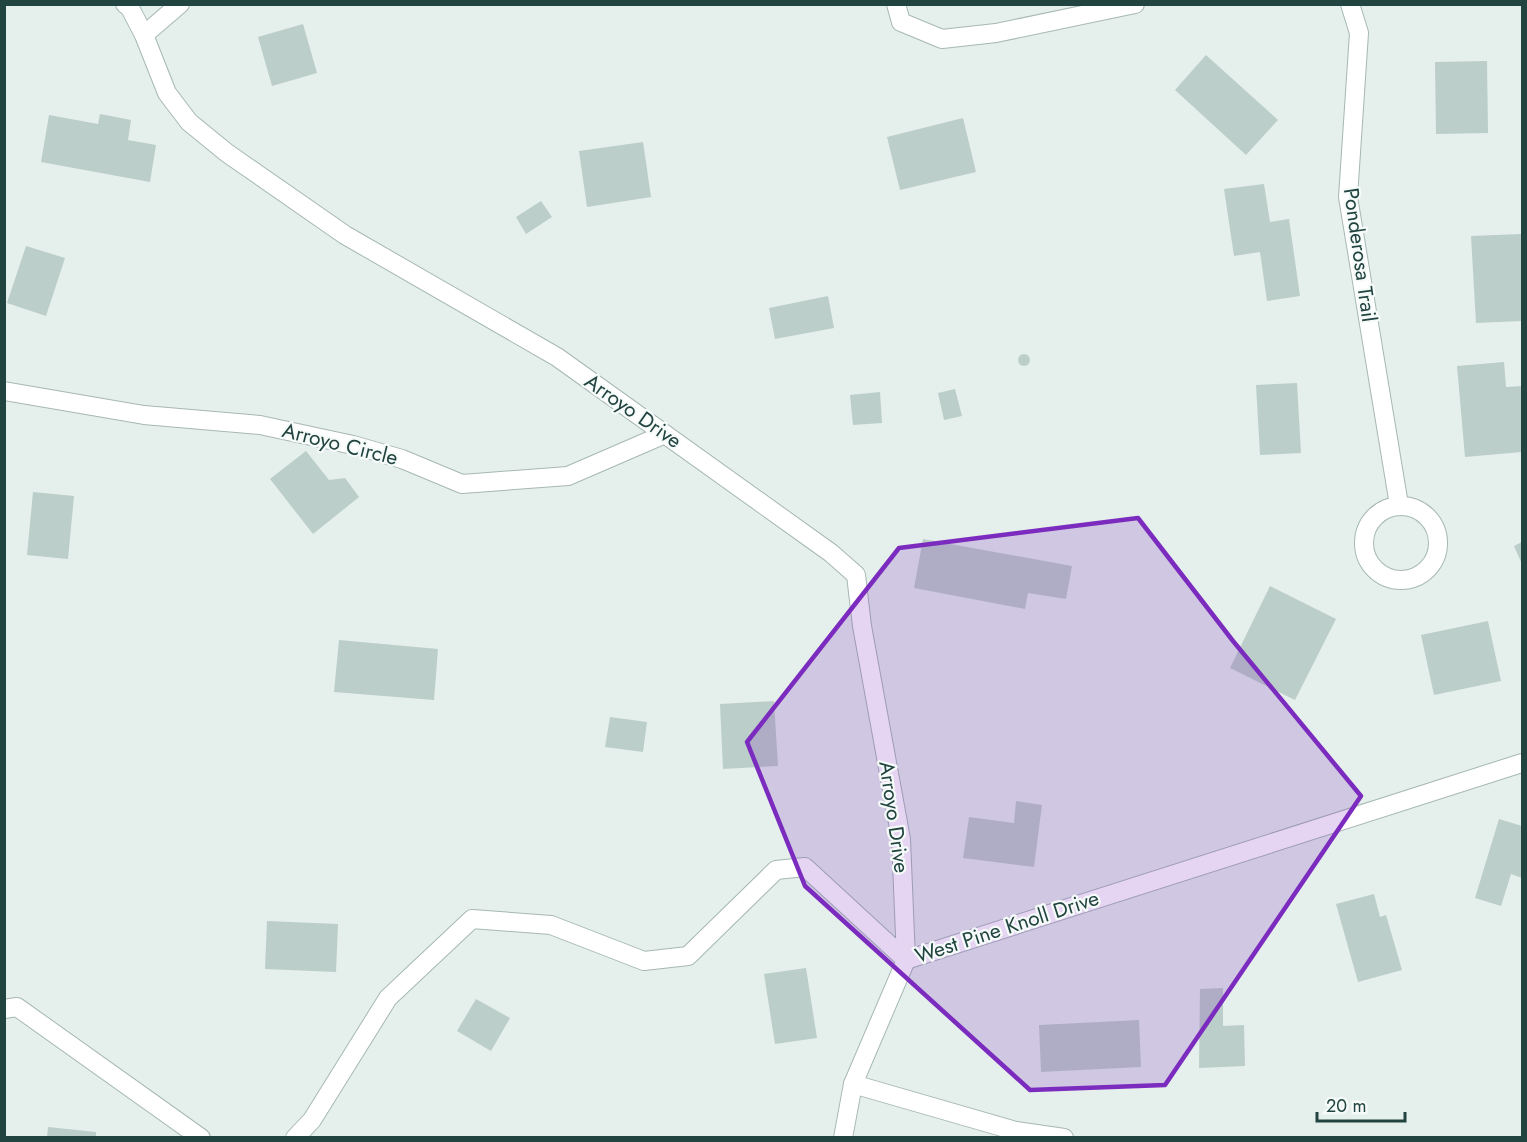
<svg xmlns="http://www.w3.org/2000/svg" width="1527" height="1142" font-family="Jost,sans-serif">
<rect width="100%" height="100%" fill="#e5efec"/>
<!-- building -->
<g fill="#bccec9">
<polygon points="303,24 317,73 272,86 258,37"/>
<polygon points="1206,55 1278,120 1246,155 1175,90"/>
<polygon points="1487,61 1488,133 1436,134 1435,62"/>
<polygon points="100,114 131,120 128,140 156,145 150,182 41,162 49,115 98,124"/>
<polygon points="963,118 976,172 900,190 887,137"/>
<polygon points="643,142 651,197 587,207 579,151"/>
<polygon points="1264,184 1270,222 1289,219 1300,296 1267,301 1260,252 1234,256 1224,189"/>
<polygon points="541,201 552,217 526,234 516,217"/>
<polygon points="1521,234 1522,321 1476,323 1471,236"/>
<polygon points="26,246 65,258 46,316 7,303"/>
<polygon points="828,296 834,328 775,339 769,308"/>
<circle cx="1024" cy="360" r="6"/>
<polygon points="1504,362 1506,387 1522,386 1522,452 1465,457 1457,366"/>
<polygon points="1297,383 1301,453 1260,455 1256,385"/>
<polygon points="955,389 962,416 944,420 938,393"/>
<polygon points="880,392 882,423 853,425 850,395"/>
<polygon points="306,451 329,480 345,478 359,497 313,534 270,479"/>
<polygon points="33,492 74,496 68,559 27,555"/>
<polygon points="923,539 1072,566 1066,599 1028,593 1025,609 914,588"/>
<polygon points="1522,542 1522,564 1514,546"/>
<polygon points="1270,586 1336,619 1295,700 1230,668"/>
<polygon points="1488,621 1501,681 1434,695 1421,635"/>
<polygon points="339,640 438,649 434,700 334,692"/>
<polygon points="774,701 778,766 723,769 720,704"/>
<polygon points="610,717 647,722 643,752 605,747"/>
<polygon points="1016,801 1042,805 1034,867 963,858 969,817 1014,823"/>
<polygon points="1499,819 1522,826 1522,878 1511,874 1501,906 1475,898"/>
<polygon points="1374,894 1380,917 1386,915 1402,970 1358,982 1336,904"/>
<polygon points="267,921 338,924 336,972 265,969"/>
<polygon points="806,968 817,1038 775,1044 764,974"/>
<polygon points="1223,988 1223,1026 1244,1025 1245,1066 1199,1068 1200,989"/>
<polygon points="476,999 510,1018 491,1051 457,1031"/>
<polygon points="1139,1020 1141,1067 1041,1072 1039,1025"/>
<polygon points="48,1127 96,1132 96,1138 47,1138"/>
</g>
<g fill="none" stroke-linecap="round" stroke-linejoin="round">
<!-- minor casing -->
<g stroke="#a6b8b5" stroke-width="20">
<g id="minor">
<polyline points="125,4 130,8 144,35 167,93 189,122 227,153 345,235 557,357 831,553 856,575 862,626 901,839 906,960 853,1084 843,1138"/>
<polyline points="896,4 901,22 942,39 996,33 1135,4"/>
<polyline points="1350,4 1359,33 1348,197 1399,505"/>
<polyline points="144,35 180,4"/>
<polyline points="4,391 144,415 260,425 353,445 402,459 462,484 568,476 665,434"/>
<circle cx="1401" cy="543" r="37"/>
<polyline points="906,960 1522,763"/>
<polyline points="4,1009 17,1007 201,1138"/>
<polyline points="853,1084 1016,1131 1064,1138"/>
<polyline points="295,1138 312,1120 388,998 472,919 551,925 644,961 688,956 776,870 805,867 906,960"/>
</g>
</g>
<!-- minor -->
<use href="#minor" stroke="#fff" stroke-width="18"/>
</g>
<!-- marked area -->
<path fill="#7b2cbf" fill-opacity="0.2" stroke="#7b2cbf" stroke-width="4.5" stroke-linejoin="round" d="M1138,518l95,123 128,155 -196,289 -135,5 -225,-204 -58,-144 152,-194z"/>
<g text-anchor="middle" stroke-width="4.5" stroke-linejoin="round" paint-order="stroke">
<!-- street labels -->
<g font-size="21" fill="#214440" stroke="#f6fbf9">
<text transform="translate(1360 255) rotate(82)" y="7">Ponderosa Trail</text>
<text transform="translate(633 411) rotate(35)" y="7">Arroyo Drive</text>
<text transform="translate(340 444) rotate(14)" y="7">Arroyo Circle</text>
<text transform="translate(894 817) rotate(82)" y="7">Arroyo Drive</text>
<text transform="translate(1007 927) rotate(-18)" y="7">West Pine Knoll Drive</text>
</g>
</g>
<!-- border -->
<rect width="1527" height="1142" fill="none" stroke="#214440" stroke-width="12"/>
<!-- scale -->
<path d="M1317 1112v9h88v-9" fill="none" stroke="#214440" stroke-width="3"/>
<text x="1326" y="1112" font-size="18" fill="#214440" stroke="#f6fbf9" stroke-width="4.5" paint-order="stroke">20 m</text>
</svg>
